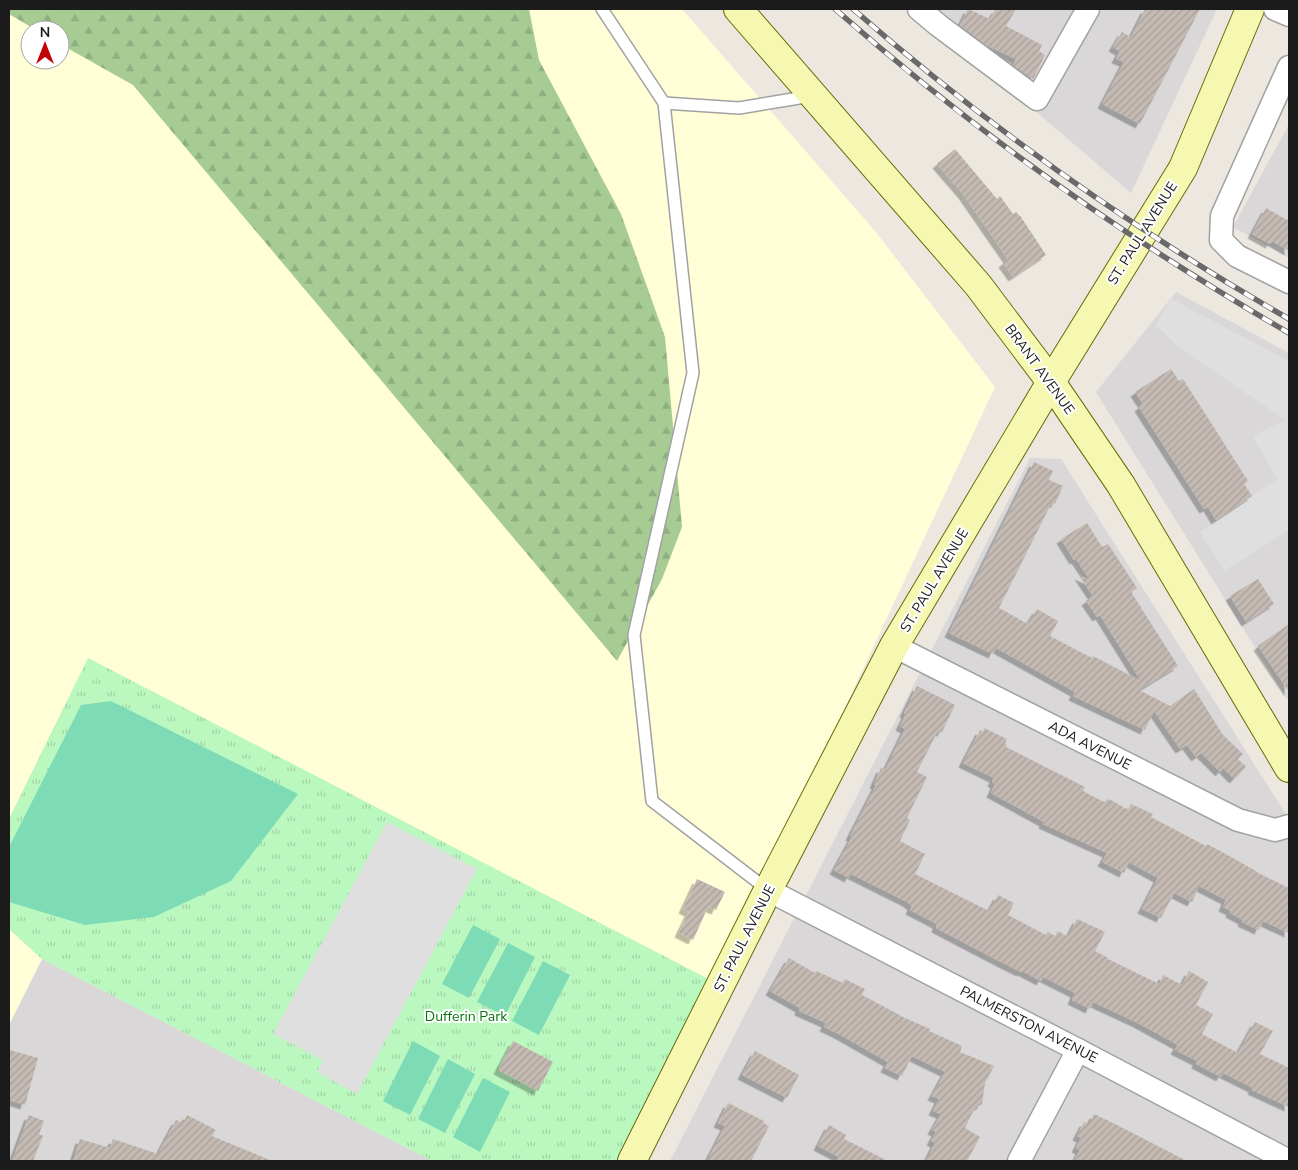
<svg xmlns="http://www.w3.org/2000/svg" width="1298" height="1170" font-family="'Nunito Sans',sans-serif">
<defs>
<pattern id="forest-firs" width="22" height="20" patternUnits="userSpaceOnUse" patternTransform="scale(1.25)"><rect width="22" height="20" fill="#a6cc94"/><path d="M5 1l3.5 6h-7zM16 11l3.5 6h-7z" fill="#8eaf7f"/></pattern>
<pattern id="park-tufts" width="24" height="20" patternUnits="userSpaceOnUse" patternTransform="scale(1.25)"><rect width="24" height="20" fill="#bbf8bf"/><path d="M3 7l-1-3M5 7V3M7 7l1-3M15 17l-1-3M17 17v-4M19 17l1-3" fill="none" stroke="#a0d4a4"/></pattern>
<pattern id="building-hatch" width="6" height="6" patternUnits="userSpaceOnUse" patternTransform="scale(1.25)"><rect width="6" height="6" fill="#c4bab3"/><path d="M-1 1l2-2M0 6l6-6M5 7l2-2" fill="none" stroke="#a89f99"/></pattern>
<filter id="shadow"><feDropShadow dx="-4.5" dy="4.5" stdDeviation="0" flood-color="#0004"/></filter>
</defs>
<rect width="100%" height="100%" fill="#ece8e0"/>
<!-- residential -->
<g fill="#d9d7d7">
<polygon points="916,9 1217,9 1131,193"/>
<polygon points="1289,124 1289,258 1233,227"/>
<polygon points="1176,292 1289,353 1289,702 1096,392"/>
<polygon points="1030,458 1061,459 1289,819 1289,1161 670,1161"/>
<polygon points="42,959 432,1161 9,1161 9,1025"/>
</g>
<!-- education -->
<g fill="#fffed7" fill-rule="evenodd">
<path d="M9,9h673l193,222 120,156 -279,596 -628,-324 -79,160zM30,30h30v30h-30z"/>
<polygon points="9,929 42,959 9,1025"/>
</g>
<!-- forest -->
<polygon fill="url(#forest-firs)" points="9,9 529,9 539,60 621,214 665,337 682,527 662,579 617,661 133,85 60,44 60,30 36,30 9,14"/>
<!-- park -->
<polygon fill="url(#park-tufts)" points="88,658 716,983 616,1161 432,1161 42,959 9,929 9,819"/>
<!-- pitch -->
<g fill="#7ddcb6">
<polygon points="111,701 298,794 231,881 154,917 85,925 9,902 9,847 81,705"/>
<polygon points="473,925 500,939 469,998 442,984"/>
<polygon points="508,943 535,957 505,1016 477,1002"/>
<polygon points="543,961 570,975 539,1035 512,1021"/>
<polygon points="413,1041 440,1056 410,1115 383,1101"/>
<polygon points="448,1059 475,1074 445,1133 418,1119"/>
<polygon points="483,1078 510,1092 480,1152 453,1137"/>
</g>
<!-- parking -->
<g fill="#dfdfdf">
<polygon points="1171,299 1289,361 1289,530 1224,571 1200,532 1277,479 1253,436 1285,420 1177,346 1156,325"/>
<polygon points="387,822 477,869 357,1094 317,1072 323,1060 273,1034"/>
</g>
<!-- building -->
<g fill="url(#building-hatch)" filter="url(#shadow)">
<polygon points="968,9 990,19 996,9 1016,9 1006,26 1042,45 1039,51 1045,55 1033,79 1013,65 1016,59 986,45 960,25"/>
<polygon points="1145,9 1200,9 1140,124 1102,104 1124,62 1116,59 1120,51 1113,47 1122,32 1131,37"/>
<polygon points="955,149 997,199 1000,196 1013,214 1016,212 1021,217 1046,255 1013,277 1003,263 1008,259 963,194 937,164"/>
<polygon points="1266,208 1289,221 1289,251 1272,241 1270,244 1252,234"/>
<polygon points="1171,369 1179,381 1183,379 1248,481 1244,484 1252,496 1216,520 1208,507 1204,509 1139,407 1143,404 1135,392"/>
<polygon points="1034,462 1053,471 1049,480 1063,486 1055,504 1052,502 999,608 1028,624 1037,609 1058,621 1050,636 1092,658 1093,656 1141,681 1100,615 1097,617 1086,601 1093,596 1079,575 1090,580 1076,559 1074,560 1061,539 1087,523 1102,547 1108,544 1122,565 1137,588 1131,592 1178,666 1139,690 1170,706 1194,689 1223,735 1243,754 1238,759 1246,767 1234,779 1223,768 1220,772 1201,753 1196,757 1187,745 1180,749 1154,711 1145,730 1073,696 1075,692 996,648 993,654 949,633"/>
<polygon points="1258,579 1274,604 1246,622 1230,596"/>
<polygon points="1289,624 1289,692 1258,646"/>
<polygon points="917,686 955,705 942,732 938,731 917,772 927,777 907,818 910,820 900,841 925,854 915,874 989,911 998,895 1014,903 1008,915 1046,935 1048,932 1055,936 1058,931 1068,937 1077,919 1105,932 1095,951 1108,958 1108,959 1159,984 1163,975 1182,985 1189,971 1208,982 1196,1005 1213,1014 1202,1034 1238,1053 1255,1022 1273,1031 1260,1054 1289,1068 1289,1107 1252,1090 1253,1088 1223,1073 1221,1077 1196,1064 1197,1061 1175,1050 1178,1045 1138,1023 1093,1002 1090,1009 1072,1000 1075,993 1043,977 1041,981 1022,971 1021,972 1001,962 936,928 937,924 910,910 912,906 907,902 851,874 849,878 834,870 852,837 850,836 876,785 874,784 881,768 885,770 905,729 900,726 906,714 904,713"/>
<polygon points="984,728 1007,739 1005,744 1007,745 1006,747 1085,787 1083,791 1104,802 1109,799 1128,810 1131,804 1153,814 1151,817 1206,846 1207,844 1222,852 1256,871 1256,872 1289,888 1289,933 1263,921 1259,930 1242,922 1243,920 1230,913 1231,911 1223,907 1226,900 1199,886 1192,902 1174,893 1161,918 1142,909 1158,878 1129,862 1124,873 1102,862 1107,853 1043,824 1044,822 991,793 995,784 992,782 994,778 963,763 980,730 983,732"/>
<polygon points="697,879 725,892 716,910 708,907 693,940 679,933 689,912 683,909"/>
<polygon points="789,958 815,973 816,971 843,983 845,979 865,989 862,995 905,1018 930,1029 929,1031 962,1046 960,1052 994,1066 985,1083 982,1104 974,1109 965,1128 980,1137 967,1161 926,1161 935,1143 931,1141 936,1132 932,1130 941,1114 933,1111 939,1099 932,1096 945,1072 912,1056 902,1076 885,1068 888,1062 837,1033 824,1027 826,1023 799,1011 800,1008 770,991"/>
<polygon points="513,1041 553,1062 538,1091 498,1070"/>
<polygon points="9,1050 38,1058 25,1105 9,1100"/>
<polygon points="755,1051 799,1075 787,1098 742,1075"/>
<polygon points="728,1103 764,1121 763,1123 769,1126 751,1161 707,1161 725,1126 718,1123"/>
<polygon points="1094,1114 1115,1124 1187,1161 1074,1161 1080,1150 1076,1148 1081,1138 1077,1136 1084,1122 1089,1124"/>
<polygon points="29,1115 44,1121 39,1134 43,1136 33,1161 12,1161"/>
<polygon points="187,1115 216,1130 212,1136 272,1161 73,1161 80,1139 110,1148 113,1139 158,1154 176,1120 183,1123"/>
<polygon points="829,1125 846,1135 844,1139 888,1161 836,1161 839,1157 818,1146"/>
</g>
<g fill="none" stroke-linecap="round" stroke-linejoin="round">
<!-- lane casing -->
<g stroke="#a2a2a2" stroke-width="14">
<g id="lane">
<polyline points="602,9 664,103 693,373 634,635 652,801 768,890"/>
<polyline points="664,103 739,108 811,96"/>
</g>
</g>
<!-- street casing -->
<g stroke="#a2a2a2" stroke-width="25">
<g id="street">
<polyline points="919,9 938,25 1037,99 1088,9"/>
<polyline points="1275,9 1289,15"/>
<polyline points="1289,67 1222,216 1221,240 1237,256 1289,282"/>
<polyline points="894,646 1238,820 1275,830 1289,826"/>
<polyline points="768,890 1078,1050 1289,1161"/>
<polyline points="1019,1161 1078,1050"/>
</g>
</g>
<!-- secondary casing -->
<g stroke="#646d06" stroke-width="30">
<g id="secondary">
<polyline points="738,9 978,285 1051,382 1121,485 1289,768"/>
<polyline points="632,1161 768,890 894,646 1051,382 1183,168 1250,9"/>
</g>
</g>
<!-- lane -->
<use href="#lane" stroke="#fff" stroke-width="11"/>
<!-- street -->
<use href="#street" stroke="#fff" stroke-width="22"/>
<!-- secondary -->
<use href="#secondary" stroke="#f6f8b2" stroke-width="28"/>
<!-- rail casing -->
<g stroke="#696969" stroke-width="5.5">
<g id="rail">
<path d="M835,9c142,125 290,229 454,324"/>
<path d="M853,9c135,118 281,221 436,310"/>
</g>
</g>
<!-- rail -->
<use href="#rail" stroke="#fff" stroke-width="4" stroke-dasharray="11" stroke-linecap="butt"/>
</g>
<g text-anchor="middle" stroke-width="4" stroke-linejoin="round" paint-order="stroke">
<!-- street labels -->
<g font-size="14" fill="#1b1b1b" stroke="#fff">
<text transform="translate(1142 233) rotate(-58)" y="5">ST. PAUL AVENUE</text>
<text transform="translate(1040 369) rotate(54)" y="5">BRANT AVENUE</text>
<text transform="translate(934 580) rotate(-59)" y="5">ST. PAUL AVENUE</text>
<text transform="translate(1090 745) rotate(27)" y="5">ADA AVENUE</text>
<text transform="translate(744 938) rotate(-63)" y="5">ST. PAUL AVENUE</text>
<text transform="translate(1029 1024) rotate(27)" y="5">PALMERSTON AVENUE</text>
</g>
<!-- park labels -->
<g font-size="14" fill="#0c7513" stroke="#fff">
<text x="466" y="1021">Dufferin Park</text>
</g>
</g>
<!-- border -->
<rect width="1298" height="1170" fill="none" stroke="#1b1b1b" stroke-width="20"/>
<!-- north arrow -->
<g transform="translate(45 45)"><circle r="24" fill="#ffffff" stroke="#a4a4a4"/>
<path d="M0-4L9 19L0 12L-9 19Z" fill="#c30205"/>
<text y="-8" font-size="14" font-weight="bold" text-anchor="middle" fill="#1b1b1b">N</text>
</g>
</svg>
